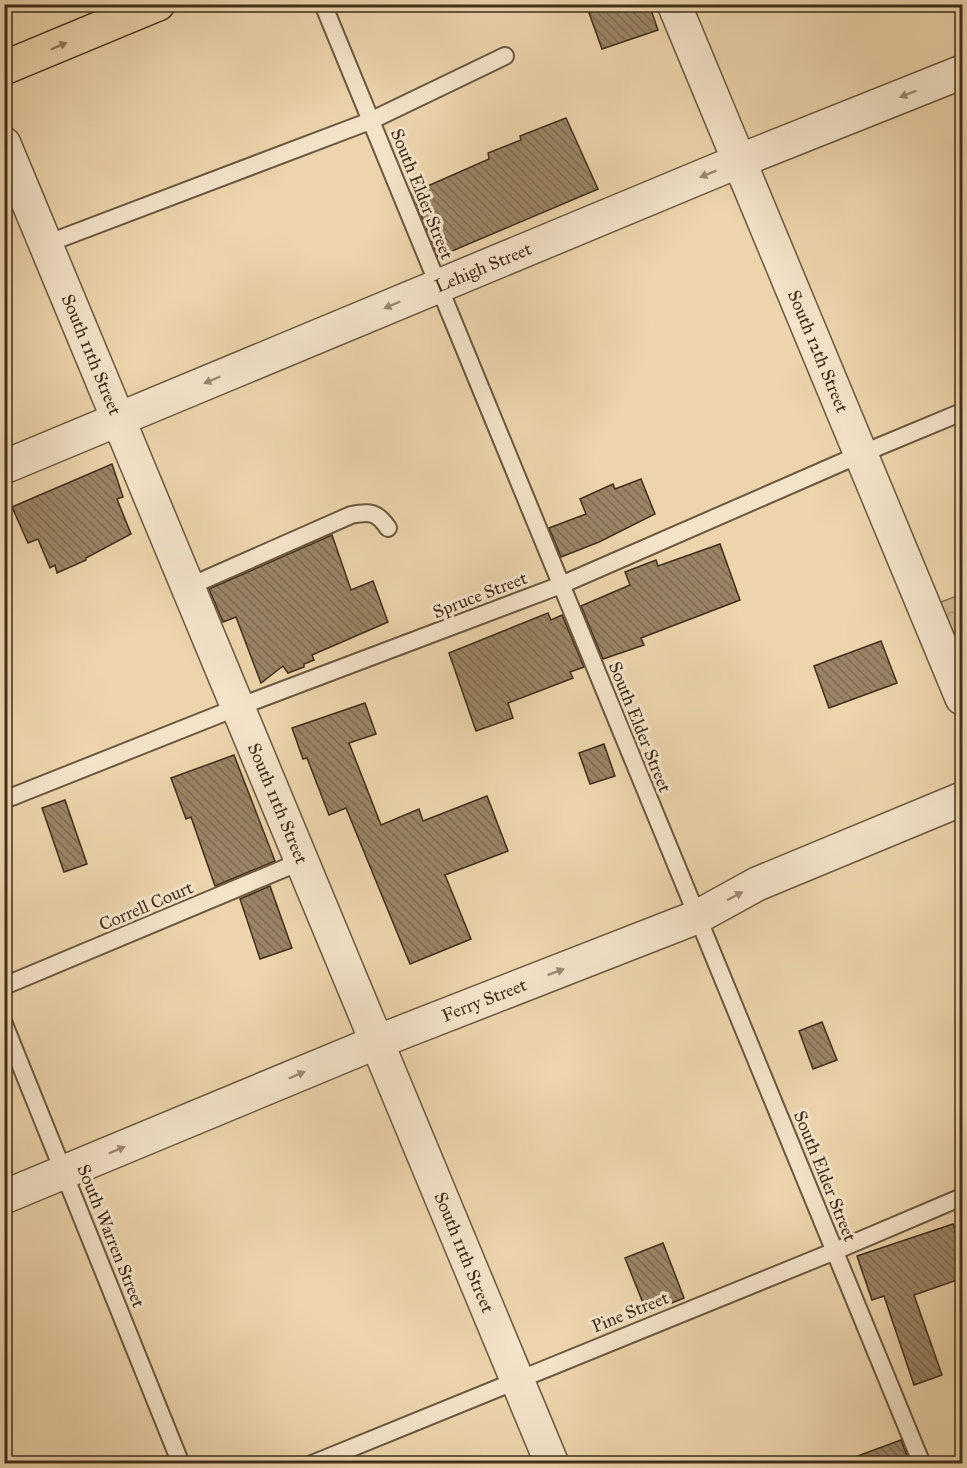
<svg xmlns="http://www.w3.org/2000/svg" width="967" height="1468" font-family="'IM FELL Great Primer',serif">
<defs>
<pattern id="park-crowns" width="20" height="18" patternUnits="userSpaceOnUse" patternTransform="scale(1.5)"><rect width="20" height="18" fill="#d0b893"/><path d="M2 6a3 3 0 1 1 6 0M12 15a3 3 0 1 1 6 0" fill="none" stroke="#aa9677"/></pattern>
<pattern id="building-back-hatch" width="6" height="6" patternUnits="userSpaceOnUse" patternTransform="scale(1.5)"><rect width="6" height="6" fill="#9a8466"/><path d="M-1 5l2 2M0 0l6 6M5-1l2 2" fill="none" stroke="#7f6c53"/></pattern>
</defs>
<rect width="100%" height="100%" fill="#edd4ac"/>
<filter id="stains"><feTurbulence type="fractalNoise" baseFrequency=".00333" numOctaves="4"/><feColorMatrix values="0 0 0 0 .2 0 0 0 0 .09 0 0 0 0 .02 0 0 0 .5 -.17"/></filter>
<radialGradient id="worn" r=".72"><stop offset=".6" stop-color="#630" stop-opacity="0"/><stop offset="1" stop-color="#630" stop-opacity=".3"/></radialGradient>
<!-- park -->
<polygon fill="url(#park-crowns)" stroke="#887357" stroke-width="1.5" points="962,594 962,698 925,608"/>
<!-- building -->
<g fill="url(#building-back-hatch)" stroke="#402e1b" stroke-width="1.5">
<polygon points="613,4 649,4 658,30 602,49 589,13"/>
<polygon points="566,118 598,189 438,257 412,193 489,159 488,153 521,140 520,136"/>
<polygon points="112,464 123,497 117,499 131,534 86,558 86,560 57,573 55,565 50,568 38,539 28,543 12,507"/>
<polygon points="641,479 655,514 599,542 561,557 549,528 586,514 580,499 613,484 615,489"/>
<polygon points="332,535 351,590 373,581 388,622 312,655 314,660 304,664 304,667 288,673 283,666 261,683 236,617 223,622 209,589"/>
<polygon points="720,544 740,600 641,638 644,645 603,659 581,606 630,585 625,572 656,560 658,566"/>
<polygon points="548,613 551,620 562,615 584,667 570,672 573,678 508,703 513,718 476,731 449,653"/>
<polygon points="881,641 897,683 829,708 814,666"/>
<polygon points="365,703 376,734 349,743 381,825 419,809 423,821 487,796 508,851 445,875 471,939 410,964 346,808 329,815 307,758 303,759 292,728"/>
<polygon points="604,744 615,776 590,784 579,753"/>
<polygon points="234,755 275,861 215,886 191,817 186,819 171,778"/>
<polygon points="65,800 87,864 64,872 42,808"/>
<polygon points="270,886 292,948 260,959 240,899"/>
<polygon points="822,1022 837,1060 813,1069 799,1031"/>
<polygon points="953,1224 963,1252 963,1278 914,1295 942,1375 914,1385 884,1296 872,1300 857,1256"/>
<polygon points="663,1243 684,1298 647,1313 625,1258"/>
<polygon points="901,1440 910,1464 845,1464 844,1461"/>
</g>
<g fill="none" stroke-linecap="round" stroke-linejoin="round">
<!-- service casing -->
<g stroke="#6b583f" stroke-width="20">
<g id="service">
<polyline points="323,4 922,1464"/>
<polyline points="46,244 370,121 505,56"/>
<path d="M188,587l163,-72c19,-4 26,-3 37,13"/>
<polyline points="4,800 238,707 561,585 861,454 962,412"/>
<polyline points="4,986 302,861"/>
<polyline points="4,1024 181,1464"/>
<polyline points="312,1464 835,1251 962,1197"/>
</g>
</g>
<!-- minor casing -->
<g stroke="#6b583f" stroke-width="36">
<g id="minor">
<path id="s1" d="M674,4l288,694"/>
<path id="s2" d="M4,144l548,1320"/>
<path id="s3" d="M4,467l735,-306 223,-89"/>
<path id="s4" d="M4,1197l373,-155 320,-125 60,-33 205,-85"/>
</g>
</g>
<!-- primary casing -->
<g stroke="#402e1b" stroke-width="36">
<polyline id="primary" points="4,68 158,4"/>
</g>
<!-- service -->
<use href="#service" stroke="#f3e3c9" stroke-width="16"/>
<!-- minor -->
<use href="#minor" stroke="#f3e3c9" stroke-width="33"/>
<!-- primary -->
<use href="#primary" stroke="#edd4ac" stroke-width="33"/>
</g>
<!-- one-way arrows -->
<defs><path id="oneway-solid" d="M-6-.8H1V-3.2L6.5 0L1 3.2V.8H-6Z" transform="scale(1.5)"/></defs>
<use fill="#8e795c" href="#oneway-solid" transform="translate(59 46) rotate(-23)"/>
<g fill="#9a8872">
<use href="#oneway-solid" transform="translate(908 94) rotate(158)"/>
<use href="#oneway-solid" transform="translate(708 174) rotate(158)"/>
<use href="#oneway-solid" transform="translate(392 305) rotate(157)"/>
<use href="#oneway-solid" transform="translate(212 380) rotate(157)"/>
<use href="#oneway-solid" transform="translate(735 896) rotate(-28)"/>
<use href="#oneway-solid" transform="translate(556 972) rotate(-21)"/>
<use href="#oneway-solid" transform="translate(297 1075) rotate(-23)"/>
<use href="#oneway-solid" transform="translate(117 1150) rotate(-23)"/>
</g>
<g text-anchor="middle" stroke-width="6" stroke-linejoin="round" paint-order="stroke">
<!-- street labels -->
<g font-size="18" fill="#402e1b" stroke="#f3e3c9">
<text transform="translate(422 194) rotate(68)" y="6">South Elder Street</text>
<text dy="6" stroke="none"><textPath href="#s3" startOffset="519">Lehigh Street</textPath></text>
<text dy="6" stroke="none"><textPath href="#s1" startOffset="376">South 12th Street</textPath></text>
<text dy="6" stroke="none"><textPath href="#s2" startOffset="228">South 11th Street</textPath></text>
<text transform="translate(480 595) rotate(-21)" y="6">Spruce Street</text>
<text transform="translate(640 727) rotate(68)" y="6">South Elder Street</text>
<text dy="6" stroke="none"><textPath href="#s2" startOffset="714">South 11th Street</textPath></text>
<text transform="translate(146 906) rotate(-23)" y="6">Correll Court</text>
<text dy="6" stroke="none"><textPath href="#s4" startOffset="519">Ferry Street</textPath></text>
<text transform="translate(825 1176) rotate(68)" y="6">South Elder Street</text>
<text transform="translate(111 1236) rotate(68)" y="6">South Warren Street</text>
<text dy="6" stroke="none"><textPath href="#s2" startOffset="1200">South 11th Street</textPath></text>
<text transform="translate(630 1312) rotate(-22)" y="6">Pine Street</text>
</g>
</g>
<!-- margin -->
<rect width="967" height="1468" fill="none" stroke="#edd4ac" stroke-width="24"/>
<rect x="6" y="6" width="955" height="1456" fill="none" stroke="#402e1b" stroke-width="3"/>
<rect x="12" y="12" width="943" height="1444" fill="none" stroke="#402e1b" stroke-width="1.5"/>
<rect width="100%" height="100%" filter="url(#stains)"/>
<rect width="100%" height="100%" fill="url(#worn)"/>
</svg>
